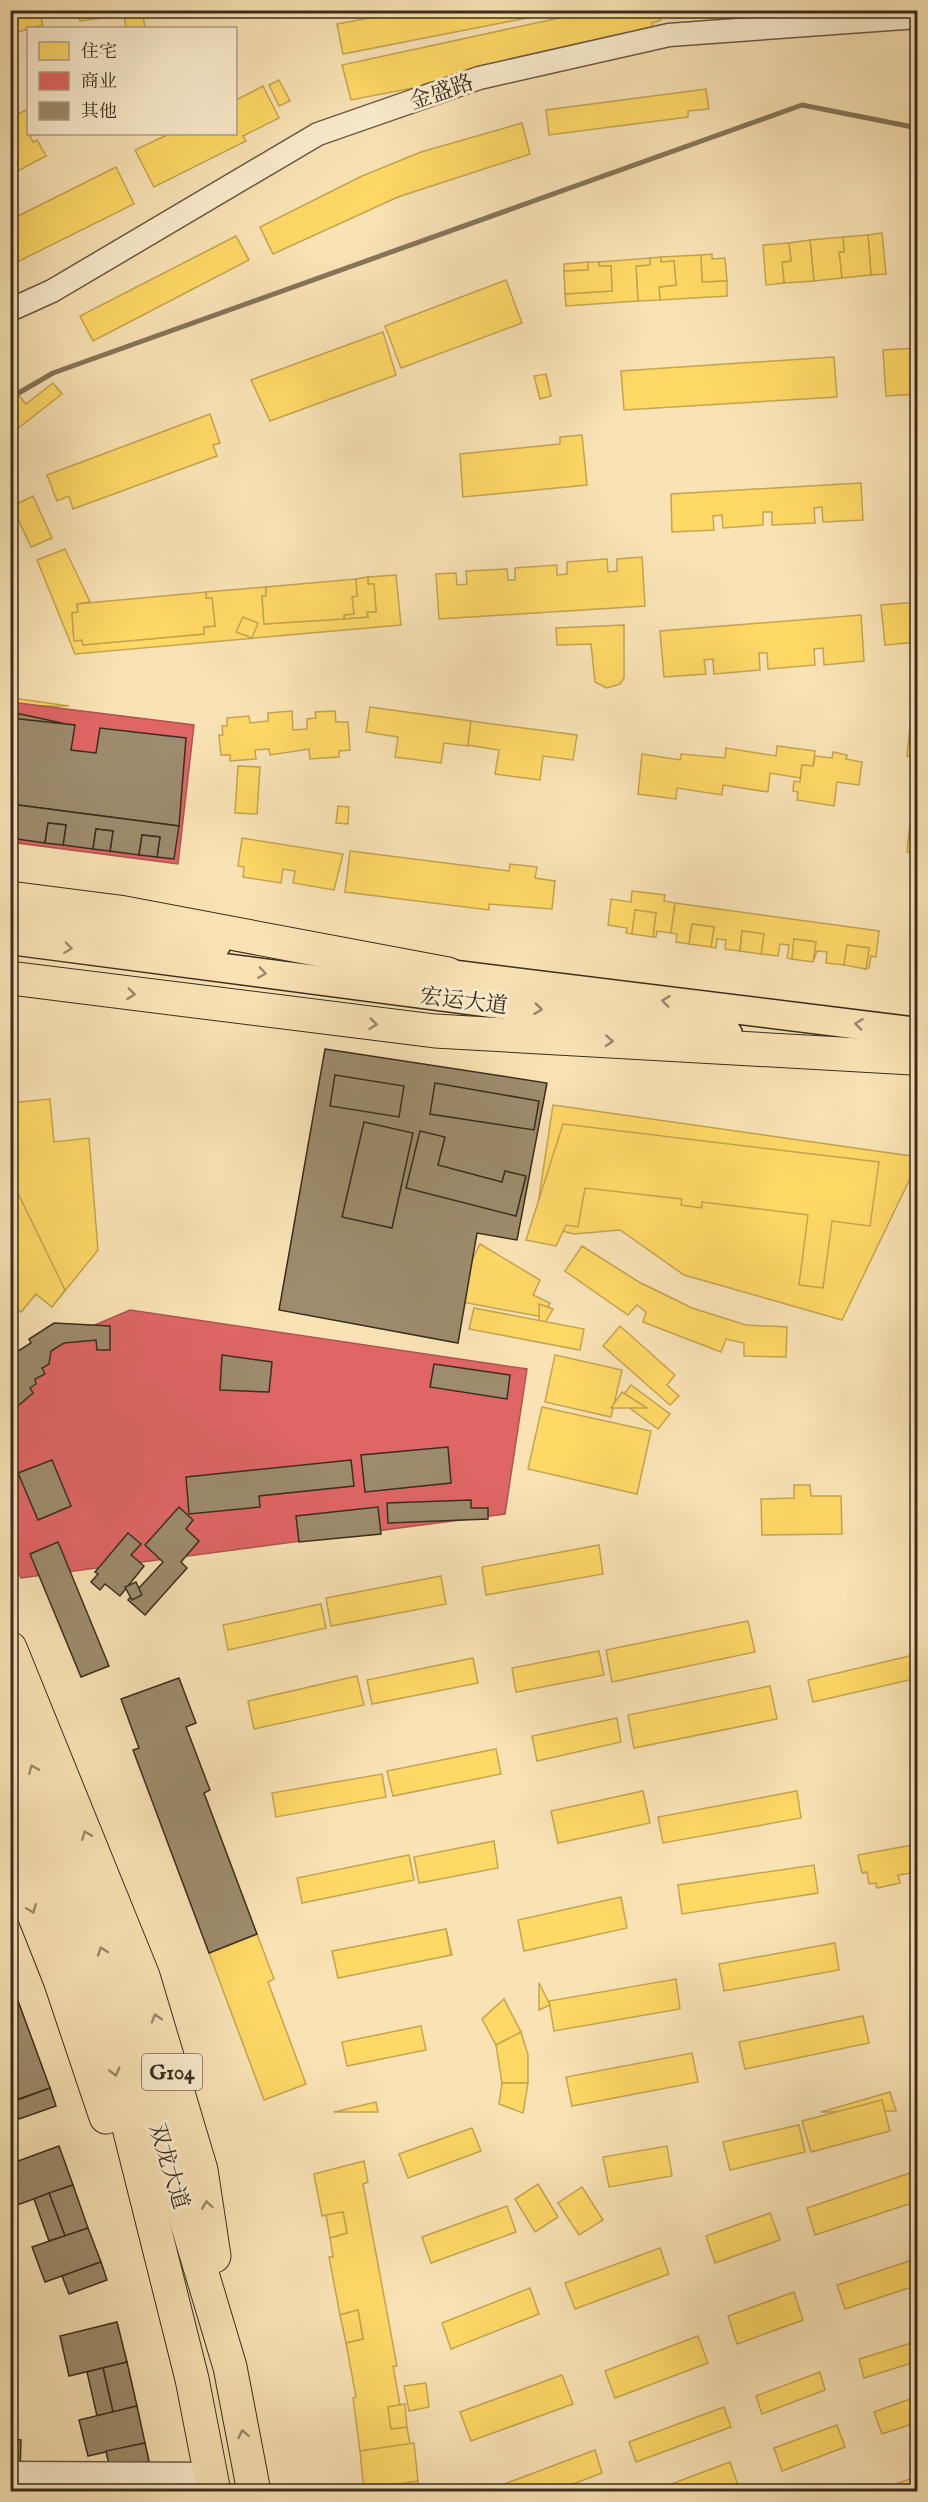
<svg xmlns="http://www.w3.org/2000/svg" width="928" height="2502" font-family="'IM FELL English','Noto Serif SC',serif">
<rect width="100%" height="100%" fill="#f9e3b5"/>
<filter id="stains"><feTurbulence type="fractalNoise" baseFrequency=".00333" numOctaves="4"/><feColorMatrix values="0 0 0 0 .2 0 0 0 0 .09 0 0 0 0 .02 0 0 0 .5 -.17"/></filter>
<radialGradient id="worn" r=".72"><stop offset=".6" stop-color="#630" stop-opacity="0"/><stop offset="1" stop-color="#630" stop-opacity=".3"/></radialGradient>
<!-- homes -->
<g fill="#ffd966" stroke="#c4a551" stroke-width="1.5">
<polygon points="10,10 39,10 43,25 10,34"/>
<polygon points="78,10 142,10 145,28 126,28 124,15 80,21"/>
<polygon points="105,10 124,10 125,15 106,17"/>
<polygon points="410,10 568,10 343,54 337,24"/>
<polygon points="596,10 658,10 661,20 652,23 655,34 423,84 423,86 351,100 342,65"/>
<polygon points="279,80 290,101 279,106 269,85"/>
<polygon points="263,86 279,118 243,136 246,141 154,187 135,150 169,134 236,134 236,100"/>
<polygon points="706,89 709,109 688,111 688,117 549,135 546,110"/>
<polygon points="28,109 28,134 34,134 30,136 33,142 37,140 46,156 12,174 10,118"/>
<polygon points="522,123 530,154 398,197 273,254 260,227 362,176 421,152"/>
<polygon points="116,167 134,204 13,264 10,260 10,220"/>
<polygon points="882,233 886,274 871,275 868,235"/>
<polygon points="868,235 871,275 842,278 839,252 844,252 843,237"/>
<polygon points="236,236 249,260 93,341 80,316"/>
<polygon points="843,237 844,252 839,252 842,278 814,281 810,240"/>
<polygon points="810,240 814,281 784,283 782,262 791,261 789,243"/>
<polygon points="789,243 791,261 782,262 784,283 766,285 763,245"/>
<polygon points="712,254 712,259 725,258 727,281 702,282 701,255"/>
<polygon points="701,255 702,282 727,281 727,296 660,300 659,287 676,285 674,261 661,262 661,257"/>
<polygon points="661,257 661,262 674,261 676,285 659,287 660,300 638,301 636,266 650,265 650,258"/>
<polygon points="650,258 650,265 636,266 638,301 566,306 565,294 612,291 611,266 599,266 599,262"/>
<polygon points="588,262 588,270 564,271 564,264"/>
<polygon points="588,262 599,262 599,266 611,266 612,291 565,294 564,271 588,270"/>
<polygon points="506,280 522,323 401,368 385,326"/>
<polygon points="383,332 396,375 270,421 251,380"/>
<polygon points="918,348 918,394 886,396 883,350"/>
<polygon points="834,357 837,397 624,410 621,371"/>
<polygon points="546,374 551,396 540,399 534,376"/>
<polygon points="53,383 62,394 12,433 10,430 10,398 17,393 26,404"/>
<polygon points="210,414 220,443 213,445 217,456 73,509 69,496 57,501 47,475"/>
<polygon points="582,435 587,485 463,497 460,454 560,444 560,437"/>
<polygon points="861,483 863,520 823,522 822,507 814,508 815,523 772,525 772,512 763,512 763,525 723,528 722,515 713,516 714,530 672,532 671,494"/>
<polygon points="33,496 52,538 31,547 12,506"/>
<polygon points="65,549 90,602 77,604 78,612 72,613 74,641 82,640 83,645 204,634 204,627 215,626 212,598 206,598 206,592 266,587 266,596 262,596 264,624 368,617 367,612 376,612 374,584 368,584 368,577 396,575 401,625 75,654 37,560"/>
<polygon points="642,557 645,606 439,619 436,574 456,573 457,585 467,584 466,571 507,569 508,580 515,580 515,568 557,565 557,575 567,574 567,562 607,559 608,572 617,571 617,559"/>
<polygon points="368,577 368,584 374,584 376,612 367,612 368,617 344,619 344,615 354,614 352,597 357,596 356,579"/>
<polygon points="356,579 357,596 352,597 354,614 344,615 344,619 264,624 262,596 266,596 266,587"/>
<polygon points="206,592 206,598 212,598 215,626 204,627 204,634 83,645 82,640 74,641 72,613 78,612 77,604"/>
<polygon points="918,602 918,642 885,645 881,605"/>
<polygon points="861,615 864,661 824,665 823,648 814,649 815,665 768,669 767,653 759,653 760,670 714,674 713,659 704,660 706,674 664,677 660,631"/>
<polygon points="243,617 258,623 252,638 236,632"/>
<polygon points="624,625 624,678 620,684 607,688 595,682 591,644 557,645 556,628"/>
<polygon points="10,672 16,673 13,698 69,706 10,706"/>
<polygon points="370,707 471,721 468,746 444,743 441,763 395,757 398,737 366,732"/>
<polygon points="292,711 293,730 307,729 307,719 316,718 315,712 335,711 336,722 348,722 350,750 339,751 339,757 310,759 309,749 270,755 269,749 255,750 256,759 230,761 230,755 221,755 219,735 223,735 222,726 227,726 227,718 249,716 250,723 268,721 268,713"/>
<polygon points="471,721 577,735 573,760 543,756 540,780 495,774 499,750 468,745"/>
<polygon points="910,726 918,727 918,764 913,764 914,757 907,756"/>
<polygon points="777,746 815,751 813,766 802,765 800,778 770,773 768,792 723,785 722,795 677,788 676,799 638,794 642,754 680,760 681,754 725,758 726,748 776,756"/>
<polygon points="833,752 847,755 846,759 862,762 859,785 837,782 834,806 797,800 798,792 793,791 794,781 800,782 802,765 813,766 815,756 832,758"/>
<polygon points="238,766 260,767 257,814 235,813"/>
<polygon points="338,806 349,807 348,824 336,823"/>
<polygon points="910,823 918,824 918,854 907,852"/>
<polygon points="242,838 343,854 334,890 293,883 295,871 283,869 281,883 243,877 244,867 238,866"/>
<polygon points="350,851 509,871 510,864 537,867 535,878 555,881 552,909 489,904 489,910 345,892"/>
<polygon points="632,891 665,895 664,901 675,903 671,933 657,931 656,937 653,937 656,913 635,910 632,934 626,933 627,928 608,925 611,899 631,902"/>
<polygon points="675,903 879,931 876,957 871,956 869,968 866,969 869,948 847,945 844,965 826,963 827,952 817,951 813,962 816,942 794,939 792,959 787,958 789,945 780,944 778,956 761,954 764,934 742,931 740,951 725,949 726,940 717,939 716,948 711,947 714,927 692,924 689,944 676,942 677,934 671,933"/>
<polygon points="635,910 656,913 653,937 632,934"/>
<polygon points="692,924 714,927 711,947 689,944"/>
<polygon points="742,931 764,934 761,954 740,951"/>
<polygon points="794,939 816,942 813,962 792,959"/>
<polygon points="847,945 869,948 866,969 844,965"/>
<polygon points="50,1099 54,1142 89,1138 98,1250 52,1307 36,1294 21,1312 10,1302 10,1103"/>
<polygon points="553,1105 918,1157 918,1162 842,1320 684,1275 620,1230 574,1234 535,1224"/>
<polygon points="563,1124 879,1162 870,1226 832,1221 823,1288 799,1285 808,1215 702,1202 702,1208 681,1205 682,1199 585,1188 578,1227 566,1225 556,1246 526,1240"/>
<polygon points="13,1183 65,1290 52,1307 36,1294 21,1312 10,1302 10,1186"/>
<polygon points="480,1244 540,1280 533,1295 550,1303 543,1317 462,1302 471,1262"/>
<polygon points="582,1246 639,1282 692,1308 746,1325 787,1327 786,1357 744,1356 744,1343 726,1339 721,1352 643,1322 646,1312 637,1305 628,1315 565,1271"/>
<polygon points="539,1304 553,1309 545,1323 539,1323"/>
<polygon points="474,1308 584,1329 580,1350 469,1329"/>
<polygon points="620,1326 675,1375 667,1385 679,1396 670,1405 603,1346"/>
<polygon points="555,1355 622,1370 611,1417 545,1402"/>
<polygon points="631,1385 670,1414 658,1429 619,1400"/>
<polygon points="622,1392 647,1408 611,1408"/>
<polygon points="542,1407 651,1431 637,1494 528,1469"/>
<polygon points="794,1485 810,1485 811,1496 841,1496 842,1534 762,1535 761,1499 794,1498"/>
<polygon points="599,1545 603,1574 486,1595 482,1567"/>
<polygon points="441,1576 446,1604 331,1626 326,1598"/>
<polygon points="321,1604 326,1628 228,1650 223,1625"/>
<polygon points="748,1621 755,1652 612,1682 606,1650"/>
<polygon points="599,1651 604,1675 516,1692 512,1668"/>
<polygon points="918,1654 918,1678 813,1702 808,1680"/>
<polygon points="473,1658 478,1683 372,1704 367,1680"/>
<polygon points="357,1676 364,1705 254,1729 248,1701"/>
<polygon points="770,1686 777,1719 634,1748 628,1715"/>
<polygon points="617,1718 621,1742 537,1761 532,1736"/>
<polygon points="496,1749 501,1774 393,1796 387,1771"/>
<polygon points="382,1774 386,1797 276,1817 272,1793"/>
<polygon points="643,1791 650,1823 558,1843 551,1811"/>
<polygon points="797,1791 801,1818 663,1843 658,1817"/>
<polygon points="494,1841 498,1868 419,1883 414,1857"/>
<polygon points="918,1844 918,1872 898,1875 900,1883 877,1888 876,1883 869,1884 867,1872 862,1873 858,1855"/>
<polygon points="409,1855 414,1880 302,1903 297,1878"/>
<polygon points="814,1865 818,1893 682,1914 678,1885"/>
<polygon points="621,1897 627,1928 524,1951 518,1920"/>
<polygon points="446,1929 452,1955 338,1977 333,1951"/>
<polygon points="446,1929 451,1955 338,1978 332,1951"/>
<polygon points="257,1934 274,1979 268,1982 306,2084 264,2100 209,1953"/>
<polygon points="835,1943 839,1970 724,1991 719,1964"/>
<polygon points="676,1979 680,2009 554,2031 549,2001"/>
<polygon points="539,1983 550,2005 539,2010"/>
<polygon points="504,1999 521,2032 496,2045 482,2019"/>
<polygon points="863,2016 869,2043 745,2069 739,2042"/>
<polygon points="421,2026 426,2050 347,2066 342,2042"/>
<polygon points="521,2032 528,2055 528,2083 502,2083 496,2045"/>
<polygon points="692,2053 698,2082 572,2106 566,2077"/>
<polygon points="502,2083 528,2083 523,2113 499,2104"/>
<polygon points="890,2092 896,2111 821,2112"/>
<polygon points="882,2100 890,2131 811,2152 802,2121"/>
<polygon points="376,2102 378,2112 334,2112"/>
<polygon points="799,2125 805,2152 730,2170 723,2142"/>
<polygon points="472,2128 481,2151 408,2178 399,2154"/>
<polygon points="667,2146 672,2176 609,2187 603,2157"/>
<polygon points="364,2161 368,2182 363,2184 397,2366 393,2366 400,2405 388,2407 391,2429 407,2427 410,2444 360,2451 353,2398 356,2397 346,2343 363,2339 358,2310 340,2315 329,2257 333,2257 330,2238 347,2233 343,2212 322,2216 314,2174"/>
<polygon points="910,2173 918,2201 815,2235 807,2208"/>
<polygon points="538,2184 558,2217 535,2232 515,2199"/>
<polygon points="582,2187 603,2220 579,2235 558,2203"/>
<polygon points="507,2206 516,2232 431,2263 422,2237"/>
<polygon points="343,2212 347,2233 330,2238 326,2215"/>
<polygon points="770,2213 780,2240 715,2263 706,2236"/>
<polygon points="660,2248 669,2274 575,2309 565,2283"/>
<polygon points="918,2258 918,2285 845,2309 837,2285"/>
<polygon points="530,2288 539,2314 451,2349 442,2323"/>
<polygon points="794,2292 803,2320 737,2344 728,2316"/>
<polygon points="358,2310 363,2339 346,2343 340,2315"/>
<polygon points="698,2336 708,2363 615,2398 605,2371"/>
<polygon points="918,2341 918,2361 864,2378 859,2359"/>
<polygon points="820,2372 825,2390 762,2414 756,2396"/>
<polygon points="562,2375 573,2404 471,2441 460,2412"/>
<polygon points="426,2383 429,2407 409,2411 404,2386"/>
<polygon points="918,2396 918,2422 882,2434 874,2412"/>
<polygon points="405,2404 407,2427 391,2429 388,2407"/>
<polygon points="724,2407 731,2427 636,2462 629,2442"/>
<polygon points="837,2425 845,2447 782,2471 774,2448"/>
<polygon points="414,2443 418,2481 379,2487 380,2492 364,2492 360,2451"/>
<polygon points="595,2450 602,2473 552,2492 483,2492"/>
<polygon points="730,2462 740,2491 738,2492 650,2492"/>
<polygon points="918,2476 918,2492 874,2492"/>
<polygon points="418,2481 419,2492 380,2492 379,2487"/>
</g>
<!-- shops -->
<g fill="#e06666" stroke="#ae5551" stroke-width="1.5">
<polygon points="10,702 194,725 178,864 10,842"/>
<polygon points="915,937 918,938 918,966 917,957 913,956"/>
<polygon points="130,1310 527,1369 505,1514 21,1578 10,1558 10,1361"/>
</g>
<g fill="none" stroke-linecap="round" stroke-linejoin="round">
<!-- stream -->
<polyline stroke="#86755a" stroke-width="5" points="10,398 53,373 802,105 918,128"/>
</g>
<!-- building -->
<g fill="#9d8c6d" stroke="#3a2d1f" stroke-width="1.5">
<polygon points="11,712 62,723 53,766 10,757"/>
<polygon points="10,718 75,725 71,750 96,753 100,728 186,738 179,826 10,804"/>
<polygon points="10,804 179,826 174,859 157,857 160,837 142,835 139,855 110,851 113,831 96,829 93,849 63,845 66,825 48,823 45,843 10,838"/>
<polygon points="48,823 66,825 63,845 45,843"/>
<polygon points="96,829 113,831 110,851 93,849"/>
<polygon points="142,835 160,837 157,857 139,855"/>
<polygon points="325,1049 547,1083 517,1240 477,1233 458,1343 279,1310"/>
<polygon points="335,1075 404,1086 399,1117 330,1106"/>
<polygon points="435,1083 539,1101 534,1130 430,1114"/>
<polygon points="364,1122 413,1133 392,1228 342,1217"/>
<polygon points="420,1131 445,1137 438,1165 502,1182 505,1171 526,1176 516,1216 406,1188"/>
<polygon points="54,1323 110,1326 110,1350 97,1350 96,1340 64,1343 51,1351 49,1364 42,1368 45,1374 35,1379 36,1384 30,1388 33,1393 13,1410 10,1407 10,1356 31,1343 29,1339"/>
<polygon points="222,1355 272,1362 269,1392 220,1390"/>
<polygon points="434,1364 510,1375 507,1399 430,1387"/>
<polygon points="448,1447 451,1483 365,1492 361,1455"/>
<polygon points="52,1460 71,1506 38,1520 18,1473"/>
<polygon points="351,1460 354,1486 259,1496 260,1507 189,1514 186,1477"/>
<polygon points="471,1500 471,1508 488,1508 488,1519 388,1523 387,1503"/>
<polygon points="179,1507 193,1520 186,1529 199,1541 181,1562 187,1568 145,1615 128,1600 163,1562 145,1545"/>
<polygon points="378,1507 381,1534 299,1542 296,1516"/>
<polygon points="128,1533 141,1544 131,1555 144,1566 120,1596 105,1584 100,1590 91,1582 98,1574 95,1572"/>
<polygon points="58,1542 109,1666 81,1677 30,1554"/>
<polygon points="136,1582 142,1595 132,1600 125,1587"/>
<polygon points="179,1678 196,1723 186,1727 210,1790 204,1793 257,1934 209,1953 133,1750 139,1748 121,1699"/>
<polygon points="10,1979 50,2088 10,2102 10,2064 14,2062 10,2053"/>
<polygon points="50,2088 56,2106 19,2119 12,2102"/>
<polygon points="59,2146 73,2185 17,2205 10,2187 10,2164"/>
<polygon points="73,2185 88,2228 65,2236 49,2193"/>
<polygon points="49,2193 65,2236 49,2241 34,2199"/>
<polygon points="88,2228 101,2262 45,2282 32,2247"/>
<polygon points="101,2262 107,2280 69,2294 62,2276"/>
<polygon points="117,2322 127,2362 69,2376 60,2336"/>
<polygon points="127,2362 137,2406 113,2412 103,2368"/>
<polygon points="103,2368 113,2412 97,2416 87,2372"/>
<polygon points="137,2406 145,2443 88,2456 79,2420"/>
<polygon points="10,2439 21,2440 20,2471 10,2471"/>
<polygon points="145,2443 149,2461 110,2470 106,2451"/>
</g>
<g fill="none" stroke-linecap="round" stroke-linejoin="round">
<!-- minor casing -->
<g stroke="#6a5a44" stroke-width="25">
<g id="minor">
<polyline points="10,310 52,291 318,134 479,78 669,35 918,17"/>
<polyline points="10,2473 211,2474"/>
</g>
</g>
<!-- major casing -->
<g stroke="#3a2d1f" stroke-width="31">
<g id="major">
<polyline points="10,919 216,945"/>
<polyline points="10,940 728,1034"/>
<polyline points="425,971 918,1032"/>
</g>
</g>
<!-- highway casing -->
<g stroke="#3a2d1f" stroke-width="35">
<g id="highway">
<polyline points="10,898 119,912 448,974"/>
<polyline points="10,978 435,1031 912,1058"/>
<polyline points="10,1648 143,1976 201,2170 214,2256"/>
<polyline points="10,1714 71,1861 122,2006 230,2367 254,2492"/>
<polyline points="10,1781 101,2016 192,2379 214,2492"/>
<polyline points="10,1854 60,1980 106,2117"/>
</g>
</g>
<!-- minor -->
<use href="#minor" stroke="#fbedcf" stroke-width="22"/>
<!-- major -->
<use href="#major" stroke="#f9e3b5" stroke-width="28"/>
<!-- highway -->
<use href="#highway" stroke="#f9e3b5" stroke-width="33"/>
</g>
<!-- one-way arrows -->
<defs><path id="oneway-chevron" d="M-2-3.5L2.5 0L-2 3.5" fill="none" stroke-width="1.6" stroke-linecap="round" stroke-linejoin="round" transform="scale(1.5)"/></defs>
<g stroke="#9a886a">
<use href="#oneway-chevron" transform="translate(68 948) rotate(8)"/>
<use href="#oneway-chevron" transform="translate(262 973) rotate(8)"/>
<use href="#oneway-chevron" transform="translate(131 994) rotate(7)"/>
<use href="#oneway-chevron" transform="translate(666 1001) rotate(-173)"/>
<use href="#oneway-chevron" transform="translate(538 1009) rotate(7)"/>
<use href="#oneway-chevron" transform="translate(373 1024) rotate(6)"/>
<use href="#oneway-chevron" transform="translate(859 1024) rotate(-173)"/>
<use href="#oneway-chevron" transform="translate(609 1041) rotate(3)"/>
<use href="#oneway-chevron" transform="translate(33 1769) rotate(-112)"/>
<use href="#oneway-chevron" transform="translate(86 1835) rotate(-112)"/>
<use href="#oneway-chevron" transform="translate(32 1909) rotate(68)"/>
<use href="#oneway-chevron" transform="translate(102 1951) rotate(-109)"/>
<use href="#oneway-chevron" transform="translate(156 2018) rotate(-107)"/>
<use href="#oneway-chevron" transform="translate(115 2072) rotate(76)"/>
<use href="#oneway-chevron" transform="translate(207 2205) rotate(-98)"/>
<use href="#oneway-chevron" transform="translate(243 2434) rotate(-101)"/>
</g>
<g text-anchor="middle" stroke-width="6" stroke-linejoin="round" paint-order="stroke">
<!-- shield labels -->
<rect fill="#fbedcf" stroke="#746754" stroke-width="1.5" x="142" y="2054" width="60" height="36" rx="4.5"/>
<g font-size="21" font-weight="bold" fill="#3a2d1f">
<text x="172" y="2079">G104</text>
</g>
<!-- street labels -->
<g font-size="22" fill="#3a2d1f" stroke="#fbedcf">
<text transform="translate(441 91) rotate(-19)" y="8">金盛路</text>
<text transform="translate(464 1000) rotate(7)" y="8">宏运大道</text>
<text transform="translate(170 2166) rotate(73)" y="8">双龙大道</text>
</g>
</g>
<!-- margin -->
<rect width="928" height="2502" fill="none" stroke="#f9e3b5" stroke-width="36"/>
<rect x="12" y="12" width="904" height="2478" fill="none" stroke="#3a2d1f" stroke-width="3"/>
<rect x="18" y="18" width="892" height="2466" fill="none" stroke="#3a2d1f" stroke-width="1.5"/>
<!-- legend -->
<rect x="27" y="27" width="210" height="108" fill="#fbedcf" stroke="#aea089" stroke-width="1.5"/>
<rect x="39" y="42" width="30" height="18" fill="#ffd966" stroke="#aea089" stroke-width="1.5"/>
<text x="81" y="57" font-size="18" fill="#3a2d1f">住宅</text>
<rect x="39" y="72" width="30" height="18" fill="#e06666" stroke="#aea089" stroke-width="1.5"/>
<text x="81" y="87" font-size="18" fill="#3a2d1f">商业</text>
<rect x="39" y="102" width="30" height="18" fill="#9d8c6d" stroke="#aea089" stroke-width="1.5"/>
<text x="81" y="117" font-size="18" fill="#3a2d1f">其他</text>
<rect width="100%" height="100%" filter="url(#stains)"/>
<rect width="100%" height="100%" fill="url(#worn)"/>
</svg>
